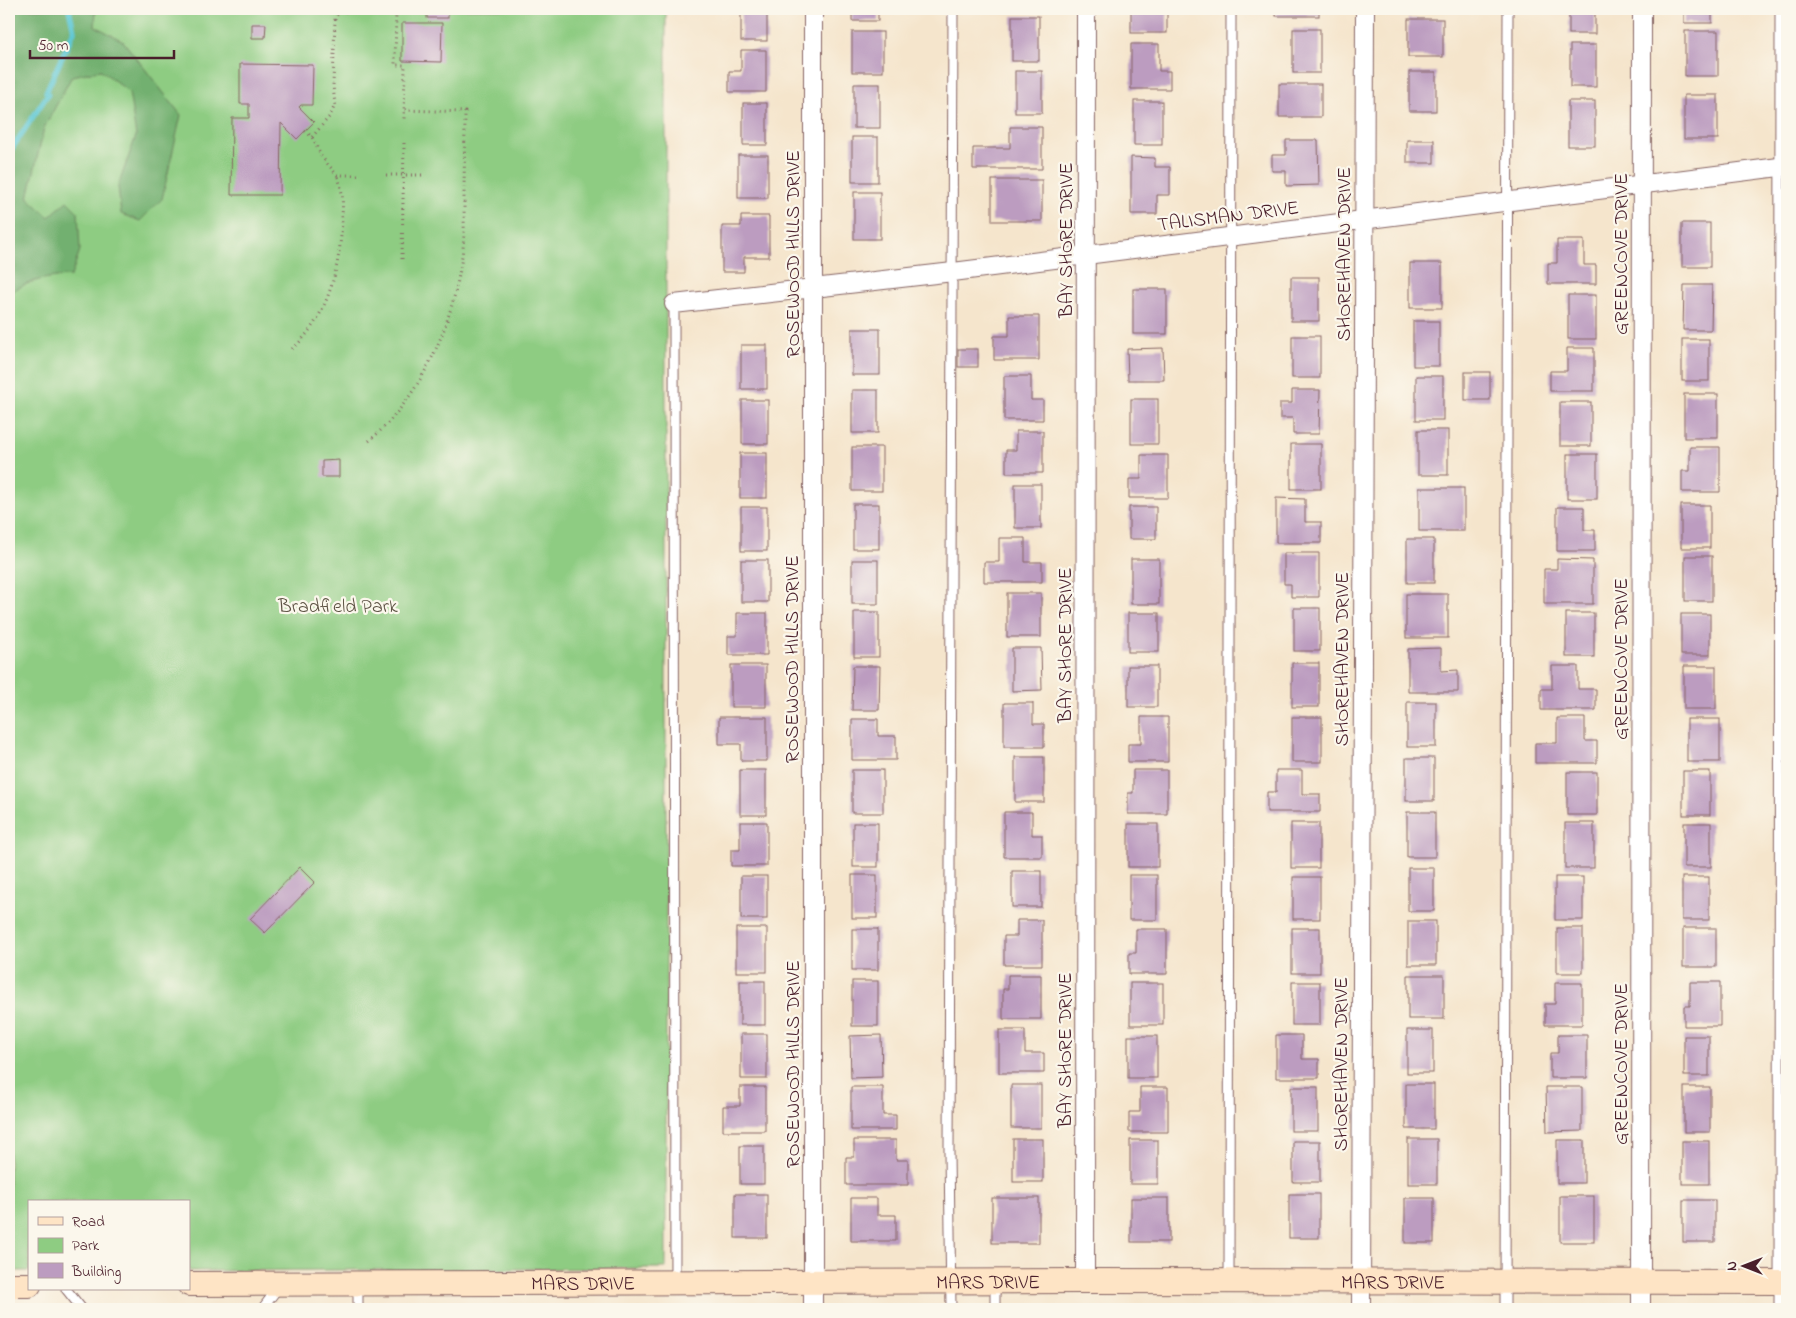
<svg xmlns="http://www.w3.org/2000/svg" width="1796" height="1318" font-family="'Indie Flower',sans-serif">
<rect width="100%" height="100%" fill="#fbf7ec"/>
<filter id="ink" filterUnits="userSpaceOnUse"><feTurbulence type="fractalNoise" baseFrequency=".02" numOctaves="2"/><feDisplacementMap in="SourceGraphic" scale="10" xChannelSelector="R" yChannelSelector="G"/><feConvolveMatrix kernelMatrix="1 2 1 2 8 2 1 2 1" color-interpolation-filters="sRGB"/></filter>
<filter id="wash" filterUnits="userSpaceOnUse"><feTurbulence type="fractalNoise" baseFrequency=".0096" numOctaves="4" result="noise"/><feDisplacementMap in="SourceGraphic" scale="20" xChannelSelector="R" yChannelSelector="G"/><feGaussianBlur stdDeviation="1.12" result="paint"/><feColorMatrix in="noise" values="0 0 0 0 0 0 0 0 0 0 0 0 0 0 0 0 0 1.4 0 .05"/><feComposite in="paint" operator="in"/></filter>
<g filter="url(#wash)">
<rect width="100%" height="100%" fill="#f5e5cc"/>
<!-- green -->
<polygon fill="#8ecc82" stroke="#6c7656" points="9,9 666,9 666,1268 189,1271 189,1202 29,1202 29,1271 9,1271"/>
<!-- forest -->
<path fill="#72b070" stroke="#5e684e" d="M9,9h87l-1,17 28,15 58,74 -19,84 -22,22 -19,-7 -3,-28 18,-50 -7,-44 -28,-22 -29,6 -28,52 -16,70 21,19 18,-16 11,11 2,38 -9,26c-23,1 -43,4 -62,18z"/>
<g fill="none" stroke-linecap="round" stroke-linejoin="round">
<!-- stream -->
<polyline stroke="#5cc7d4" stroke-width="5.5" points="9,153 48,94 46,92 74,31 69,9"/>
</g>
<g id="blocks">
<!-- building -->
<g fill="#bc9cc0">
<rect x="427" y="9" width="21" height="9"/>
<rect x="741" y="9" width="26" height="32"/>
<rect x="852" y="9" width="26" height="12"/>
<rect x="1131" y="9" width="36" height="24"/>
<rect x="1276" y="9" width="43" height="7"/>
<rect x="1406" y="9" width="30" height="2"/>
<rect x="1569" y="9" width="26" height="25"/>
<rect x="1684" y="9" width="28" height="14"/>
<rect x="1012" y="16" width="27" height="45"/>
<rect x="1408" y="19" width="35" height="38"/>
<polygon points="402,23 442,23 441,62 402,61"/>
<polygon points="252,24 266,24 265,38 252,38"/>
<rect x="1293" y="29" width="27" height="44"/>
<rect x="1685" y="31" width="33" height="45"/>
<rect x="852" y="32" width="31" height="40"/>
<polygon points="1131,44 1159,44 1159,71 1170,71 1170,89 1131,89"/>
<rect x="1570" y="45" width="26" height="42"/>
<polygon points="741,50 766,50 766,92 729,92 729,71 741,71"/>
<polygon points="240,64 313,65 312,105 301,105 299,107 314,122 297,139 281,123 280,195 231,195 232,118 249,118 249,104 240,104"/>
<rect x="1015" y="71" width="27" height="42"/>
<rect x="1409" y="72" width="27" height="39"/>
<rect x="854" y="84" width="26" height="44"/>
<rect x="1279" y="84" width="42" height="33"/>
<rect x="1684" y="95" width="34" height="44"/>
<rect x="1134" y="101" width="28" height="44"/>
<rect x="1568" y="101" width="27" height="45"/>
<rect x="743" y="103" width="24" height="42"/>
<polygon points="1010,127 1042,127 1042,169 973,169 973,148 1010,148"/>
<rect x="852" y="137" width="26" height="45"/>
<polygon points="1286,140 1318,140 1319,185 1286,186 1286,171 1272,171 1272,155 1286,155"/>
<rect x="1407" y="140" width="27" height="23"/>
<rect x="738" y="155" width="30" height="43"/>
<polygon points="1131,157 1155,158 1155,167 1170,167 1170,195 1157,195 1157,214 1131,214"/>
<rect x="992" y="180" width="50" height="41"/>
<rect x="854" y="192" width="26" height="47"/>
<polygon points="741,216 769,216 769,257 744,257 744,272 722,272 722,226 741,226"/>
<rect x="1682" y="223" width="28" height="44"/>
<polygon points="1557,240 1584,240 1584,265 1596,265 1596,284 1548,284 1548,263 1557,263"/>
<rect x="1410" y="263" width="32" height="45"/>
<rect x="1291" y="277" width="28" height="44"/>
<polygon points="1684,285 1712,285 1711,330 1683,330"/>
<rect x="1133" y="289" width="34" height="45"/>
<rect x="1568" y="295" width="28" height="44"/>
<polygon points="1009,316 1039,316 1039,360 994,360 994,336 1009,336"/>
<rect x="1413" y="321" width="26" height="45"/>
<rect x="852" y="329" width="28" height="46"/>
<rect x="1292" y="336" width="28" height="42"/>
<rect x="1682" y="339" width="27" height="42"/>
<rect x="741" y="345" width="26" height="44"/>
<polygon points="1163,348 1164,380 1128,380 1127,349"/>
<polygon points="1567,348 1594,348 1594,391 1550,391 1550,371 1567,371"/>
<rect x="958" y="349" width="20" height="18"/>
<rect x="1465" y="372" width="25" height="28"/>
<polygon points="1004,376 1031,376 1031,400 1043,400 1043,420 1004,420"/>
<rect x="1416" y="376" width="27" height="44"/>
<rect x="852" y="390" width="26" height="43"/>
<polygon points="1292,390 1320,390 1319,434 1293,434 1293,418 1280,418 1280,403 1292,403"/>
<rect x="1684" y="394" width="34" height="44"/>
<rect x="1131" y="399" width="27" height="45"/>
<rect x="742" y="400" width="26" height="44"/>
<rect x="1560" y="402" width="31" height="44"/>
<rect x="1418" y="430" width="30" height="45"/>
<polygon points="1016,431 1043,431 1043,473 1006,473 1006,450 1016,450"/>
<rect x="1291" y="444" width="30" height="45"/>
<rect x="852" y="447" width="30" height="44"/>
<polygon points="1690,447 1720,447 1720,492 1682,492 1682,471 1690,471"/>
<rect x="740" y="453" width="27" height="45"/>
<rect x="1567" y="454" width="30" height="45"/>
<polygon points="1141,455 1168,455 1168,498 1129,498 1129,479 1141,479"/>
<polygon points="339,460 339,477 322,477 322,461"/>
<rect x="1015" y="484" width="26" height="44"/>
<rect x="1419" y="488" width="45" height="43"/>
<polygon points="1276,498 1305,499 1305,522 1321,522 1321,543 1276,543"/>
<rect x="853" y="504" width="26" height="45"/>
<rect x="1681" y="505" width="29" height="43"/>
<rect x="741" y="507" width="26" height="44"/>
<rect x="1129" y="507" width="27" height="32"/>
<polygon points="1557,507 1584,507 1584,530 1595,530 1595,551 1557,551"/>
<polygon points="999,538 1025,538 1025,562 1042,562 1042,582 984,582 984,562 999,562"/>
<rect x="1407" y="539" width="27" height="44"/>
<polygon points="1284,553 1319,553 1319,597 1291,597 1291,584 1284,584"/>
<rect x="1685" y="556" width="27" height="45"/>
<rect x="1131" y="559" width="28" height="45"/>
<polygon points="1557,559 1593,560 1593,604 1544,604 1544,569 1557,569"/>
<rect x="741" y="560" width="27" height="42"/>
<rect x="852" y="560" width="26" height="44"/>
<rect x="1007" y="593" width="34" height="44"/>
<rect x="1406" y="594" width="42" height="44"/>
<rect x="1294" y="608" width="26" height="43"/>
<rect x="854" y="612" width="25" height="45"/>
<polygon points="737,613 767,613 767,655 728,655 728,636 737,636"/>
<rect x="1128" y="613" width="31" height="39"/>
<rect x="1566" y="613" width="28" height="44"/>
<rect x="1681" y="614" width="29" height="41"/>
<polygon points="1012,648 1041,648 1042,690 1012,691"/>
<polygon points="1441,648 1441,671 1458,670 1458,692 1408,692 1408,649"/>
<rect x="1292" y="663" width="27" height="44"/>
<rect x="731" y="665" width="35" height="42"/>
<polygon points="853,666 880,666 879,710 852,710"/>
<rect x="1128" y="666" width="29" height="41"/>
<polygon points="1552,666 1578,666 1578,689 1596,689 1596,710 1541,710 1541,689 1552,689"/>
<rect x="1684" y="666" width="32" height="43"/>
<rect x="1407" y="702" width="29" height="45"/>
<polygon points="1004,703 1033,703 1033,724 1044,724 1044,747 1004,747"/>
<polygon points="719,717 767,717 767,761 741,761 741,744 719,744"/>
<polygon points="1141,717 1168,717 1168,762 1128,762 1128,744 1141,744"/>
<rect x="1292" y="717" width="30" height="45"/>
<polygon points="1557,718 1585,718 1585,741 1597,741 1597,763 1535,763 1535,743 1557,743"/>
<polygon points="852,719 878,719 878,736 896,736 896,760 852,760"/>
<rect x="1687" y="719" width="33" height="43"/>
<rect x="1015" y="757" width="29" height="45"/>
<rect x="1406" y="758" width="28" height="43"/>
<rect x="740" y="770" width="26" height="45"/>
<rect x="852" y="770" width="31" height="43"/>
<polygon points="1133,770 1167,770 1167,814 1128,814 1128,793 1133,793"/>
<polygon points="1276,770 1302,770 1302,794 1320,794 1320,812 1267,812 1267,792 1276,792"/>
<rect x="1683" y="771" width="27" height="44"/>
<rect x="1567" y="772" width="30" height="43"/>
<polygon points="1004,812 1032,812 1032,835 1042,835 1042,857 1004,857"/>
<rect x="1407" y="812" width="28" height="45"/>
<polygon points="740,822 767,822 767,866 731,866 731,850 740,850"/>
<rect x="853" y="823" width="25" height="44"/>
<rect x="1291" y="823" width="28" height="45"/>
<rect x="1565" y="823" width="29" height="45"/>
<rect x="1684" y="823" width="27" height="44"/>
<rect x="1128" y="824" width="30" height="43"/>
<polygon points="300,867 315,882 265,933 250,919"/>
<rect x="1408" y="868" width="26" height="43"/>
<rect x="1012" y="871" width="29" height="36"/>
<rect x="852" y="875" width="25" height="43"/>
<rect x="1129" y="875" width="28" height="45"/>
<rect x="741" y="876" width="26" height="43"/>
<rect x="1293" y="877" width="27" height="42"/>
<rect x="1555" y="877" width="28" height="43"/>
<rect x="1682" y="877" width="27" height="43"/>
<polygon points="1017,920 1042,920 1042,965 1004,965 1004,936 1017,936"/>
<rect x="1408" y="921" width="28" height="44"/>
<rect x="736" y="928" width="31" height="44"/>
<rect x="1292" y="928" width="28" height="45"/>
<rect x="1557" y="928" width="26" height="45"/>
<rect x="1683" y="928" width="33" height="39"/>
<rect x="852" y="929" width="26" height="41"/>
<polygon points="1136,929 1167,929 1167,974 1129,974 1129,953 1136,953"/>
<polygon points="1008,975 1041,975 1041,1019 1003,1019 1003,989 1008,989"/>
<rect x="1408" y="975" width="36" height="44"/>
<rect x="740" y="981" width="25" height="44"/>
<rect x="852" y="981" width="26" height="45"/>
<rect x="1292" y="982" width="28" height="43"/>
<polygon points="1690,982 1720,982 1720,1026 1684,1026 1684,1006 1690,1006"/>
<rect x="1130" y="983" width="33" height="42"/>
<polygon points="1555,983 1582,983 1582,1025 1545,1025 1545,1004 1555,1004"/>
<polygon points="999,1030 1025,1030 1025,1053 1044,1053 1044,1073 999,1073"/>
<rect x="1407" y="1030" width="26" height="43"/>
<rect x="741" y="1034" width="26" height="45"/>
<polygon points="881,1035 882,1077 851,1078 850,1036"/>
<polygon points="1276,1035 1302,1035 1302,1059 1319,1059 1319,1078 1276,1078"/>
<polygon points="1558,1035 1587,1035 1587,1078 1550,1078 1550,1053 1558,1053"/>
<rect x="1128" y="1036" width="29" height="42"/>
<rect x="1684" y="1036" width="25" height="40"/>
<rect x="1406" y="1084" width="28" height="45"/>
<rect x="1011" y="1085" width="30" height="43"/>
<polygon points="740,1087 765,1087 765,1131 723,1131 723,1106 740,1106"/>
<polygon points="851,1087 883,1087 883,1115 896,1115 896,1130 851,1130"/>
<polygon points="1140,1087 1168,1087 1168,1132 1129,1132 1129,1112 1140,1112"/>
<rect x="1291" y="1087" width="27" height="44"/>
<polygon points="1546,1087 1582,1087 1582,1131 1547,1132"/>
<rect x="1684" y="1087" width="26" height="45"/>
<rect x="1013" y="1139" width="30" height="43"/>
<rect x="1408" y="1139" width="29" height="45"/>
<polygon points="854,1140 896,1140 896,1160 908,1160 908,1185 846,1185 846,1157 854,1157"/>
<rect x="1130" y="1140" width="28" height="44"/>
<rect x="1557" y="1140" width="27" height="43"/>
<rect x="1293" y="1141" width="27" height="41"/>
<rect x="1682" y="1141" width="27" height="43"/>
<rect x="740" y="1146" width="24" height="38"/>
<rect x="735" y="1194" width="32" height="44"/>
<rect x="1289" y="1194" width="30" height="44"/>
<rect x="1560" y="1196" width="34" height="46"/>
<polygon points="851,1198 877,1198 877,1215 896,1215 896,1241 851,1241"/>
<rect x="992" y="1198" width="47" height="45"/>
<rect x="1131" y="1198" width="38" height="44"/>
<rect x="1405" y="1198" width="29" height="45"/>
<rect x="1683" y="1200" width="32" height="42"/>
</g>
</g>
</g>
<g filter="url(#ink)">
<use href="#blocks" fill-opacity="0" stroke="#866463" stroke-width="1"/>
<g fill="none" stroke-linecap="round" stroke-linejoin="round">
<!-- lane casing -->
<g stroke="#866463" stroke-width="11">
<g id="lane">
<polyline points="674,304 675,1281"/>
<polyline points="1229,1281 1231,9"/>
<polyline points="995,1282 995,1309"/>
<polyline points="358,1285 358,1309"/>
<polyline points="66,1289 82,1309"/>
<polyline points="262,1309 278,1288"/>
<polyline points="951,1309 949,1152 953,9"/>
<polyline points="1505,1309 1508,9"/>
<polyline points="1779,1309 1780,9"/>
</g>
</g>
<!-- street casing -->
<g stroke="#866463" stroke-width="20">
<g id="street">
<polyline points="813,9 813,1309"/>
<polyline points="674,304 953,272 1787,166"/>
<polyline points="1085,1281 1086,9"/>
<polyline points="1361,1309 1365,9"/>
<polyline points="1641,1309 1642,9"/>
</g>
</g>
<!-- secondary casing -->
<g stroke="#866463" stroke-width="26">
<g id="secondary">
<path id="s1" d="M189,1284l896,-3 702,1"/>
<polyline points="9,1285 29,1285"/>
</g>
</g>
<!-- path -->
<g stroke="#866463" stroke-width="3" stroke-dasharray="1 4" stroke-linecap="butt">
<polyline points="337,9 339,12 396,13 395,65 405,65 404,119"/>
<polyline points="305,131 312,137 321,156 337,175 360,175"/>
<polyline points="312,137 330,116 335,105 333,85 335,18 339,12"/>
<polyline points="386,175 423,175"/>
<polyline points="402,259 404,143"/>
<path d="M292,349c37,-31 49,-86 50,-132 1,-15 1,-28 -5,-42"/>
<path d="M369,441c53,-45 84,-116 93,-185 3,-19 2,-38 2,-57 0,-29 1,-58 1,-87l-61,-2"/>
</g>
<!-- lane -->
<use href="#lane" stroke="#fff" stroke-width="9"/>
<!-- street -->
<use href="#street" stroke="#fff" stroke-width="18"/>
<!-- secondary -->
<use href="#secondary" stroke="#fee4c5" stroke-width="24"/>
</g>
</g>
<g text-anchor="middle" stroke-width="4.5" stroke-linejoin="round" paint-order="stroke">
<!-- street labels -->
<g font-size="20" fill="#4a1f2b" stroke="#fbf7ec">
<text transform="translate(1228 215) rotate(-7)" y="7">TALISMAN DRIVE</text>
<text transform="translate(1065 240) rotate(-90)" y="7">BAY SHORE DRIVE</text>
<text transform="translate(792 254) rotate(-90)" y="7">ROSEWOOD HILLS DRIVE</text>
<text transform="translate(1343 254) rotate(-90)" y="7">SHOREHAVEN DRIVE</text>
<text transform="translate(1620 254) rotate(-90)" y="7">GREENCOVE DRIVE</text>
<text transform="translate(1064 645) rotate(-90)" y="7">BAY SHORE DRIVE</text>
<text transform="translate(791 659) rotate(-90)" y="7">ROSEWOOD HILLS DRIVE</text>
<text transform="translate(1341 659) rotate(-90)" y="7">SHOREHAVEN DRIVE</text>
<text transform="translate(1620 659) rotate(-90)" y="7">GREENCOVE DRIVE</text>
<text transform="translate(1064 1050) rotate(-90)" y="7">BAY SHORE DRIVE</text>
<text transform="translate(792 1064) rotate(-90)" y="7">ROSEWOOD HILLS DRIVE</text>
<text transform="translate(1340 1064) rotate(-90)" y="7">SHOREHAVEN DRIVE</text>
<text transform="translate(1620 1064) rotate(-90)" y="7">GREENCOVE DRIVE</text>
<text dy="7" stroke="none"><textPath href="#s1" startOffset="1204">MARS DRIVE</textPath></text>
<text dy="7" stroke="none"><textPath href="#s1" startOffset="799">MARS DRIVE</textPath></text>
<text dy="7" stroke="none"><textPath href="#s1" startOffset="394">MARS DRIVE</textPath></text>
</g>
<!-- park labels -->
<g font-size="20" fill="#5e5345" stroke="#fbf7ec">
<text x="338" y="612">Bradfield Park</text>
</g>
</g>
<!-- margin -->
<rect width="1796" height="1318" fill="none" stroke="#fbf7ec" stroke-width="30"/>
<!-- legend -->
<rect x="28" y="1200" width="162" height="90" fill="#fbf7ec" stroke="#b4a19f"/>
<rect x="38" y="1217" width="25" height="8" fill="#fee4c5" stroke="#b4a19f"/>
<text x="72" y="1226" font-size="15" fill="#4a1f2b">Road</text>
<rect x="38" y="1238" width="25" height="15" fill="#8ecc82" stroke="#b4a19f"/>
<text x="72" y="1250" font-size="15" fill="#4a1f2b">Park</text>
<rect x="38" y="1263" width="25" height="15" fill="#bc9cc0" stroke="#b4a19f"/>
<text x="72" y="1276" font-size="15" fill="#4a1f2b">Building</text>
<!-- north arrow -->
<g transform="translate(1744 1266) rotate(270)" stroke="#fbf7ec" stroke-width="4" paint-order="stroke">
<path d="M0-4L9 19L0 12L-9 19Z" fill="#4a1f2b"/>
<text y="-8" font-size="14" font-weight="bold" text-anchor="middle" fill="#4a1f2b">N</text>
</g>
<!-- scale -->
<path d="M30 50v8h144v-8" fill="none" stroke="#4a1f2b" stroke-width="2.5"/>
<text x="38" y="50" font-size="15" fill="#4a1f2b" stroke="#fbf7ec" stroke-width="4" paint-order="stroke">50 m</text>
</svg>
